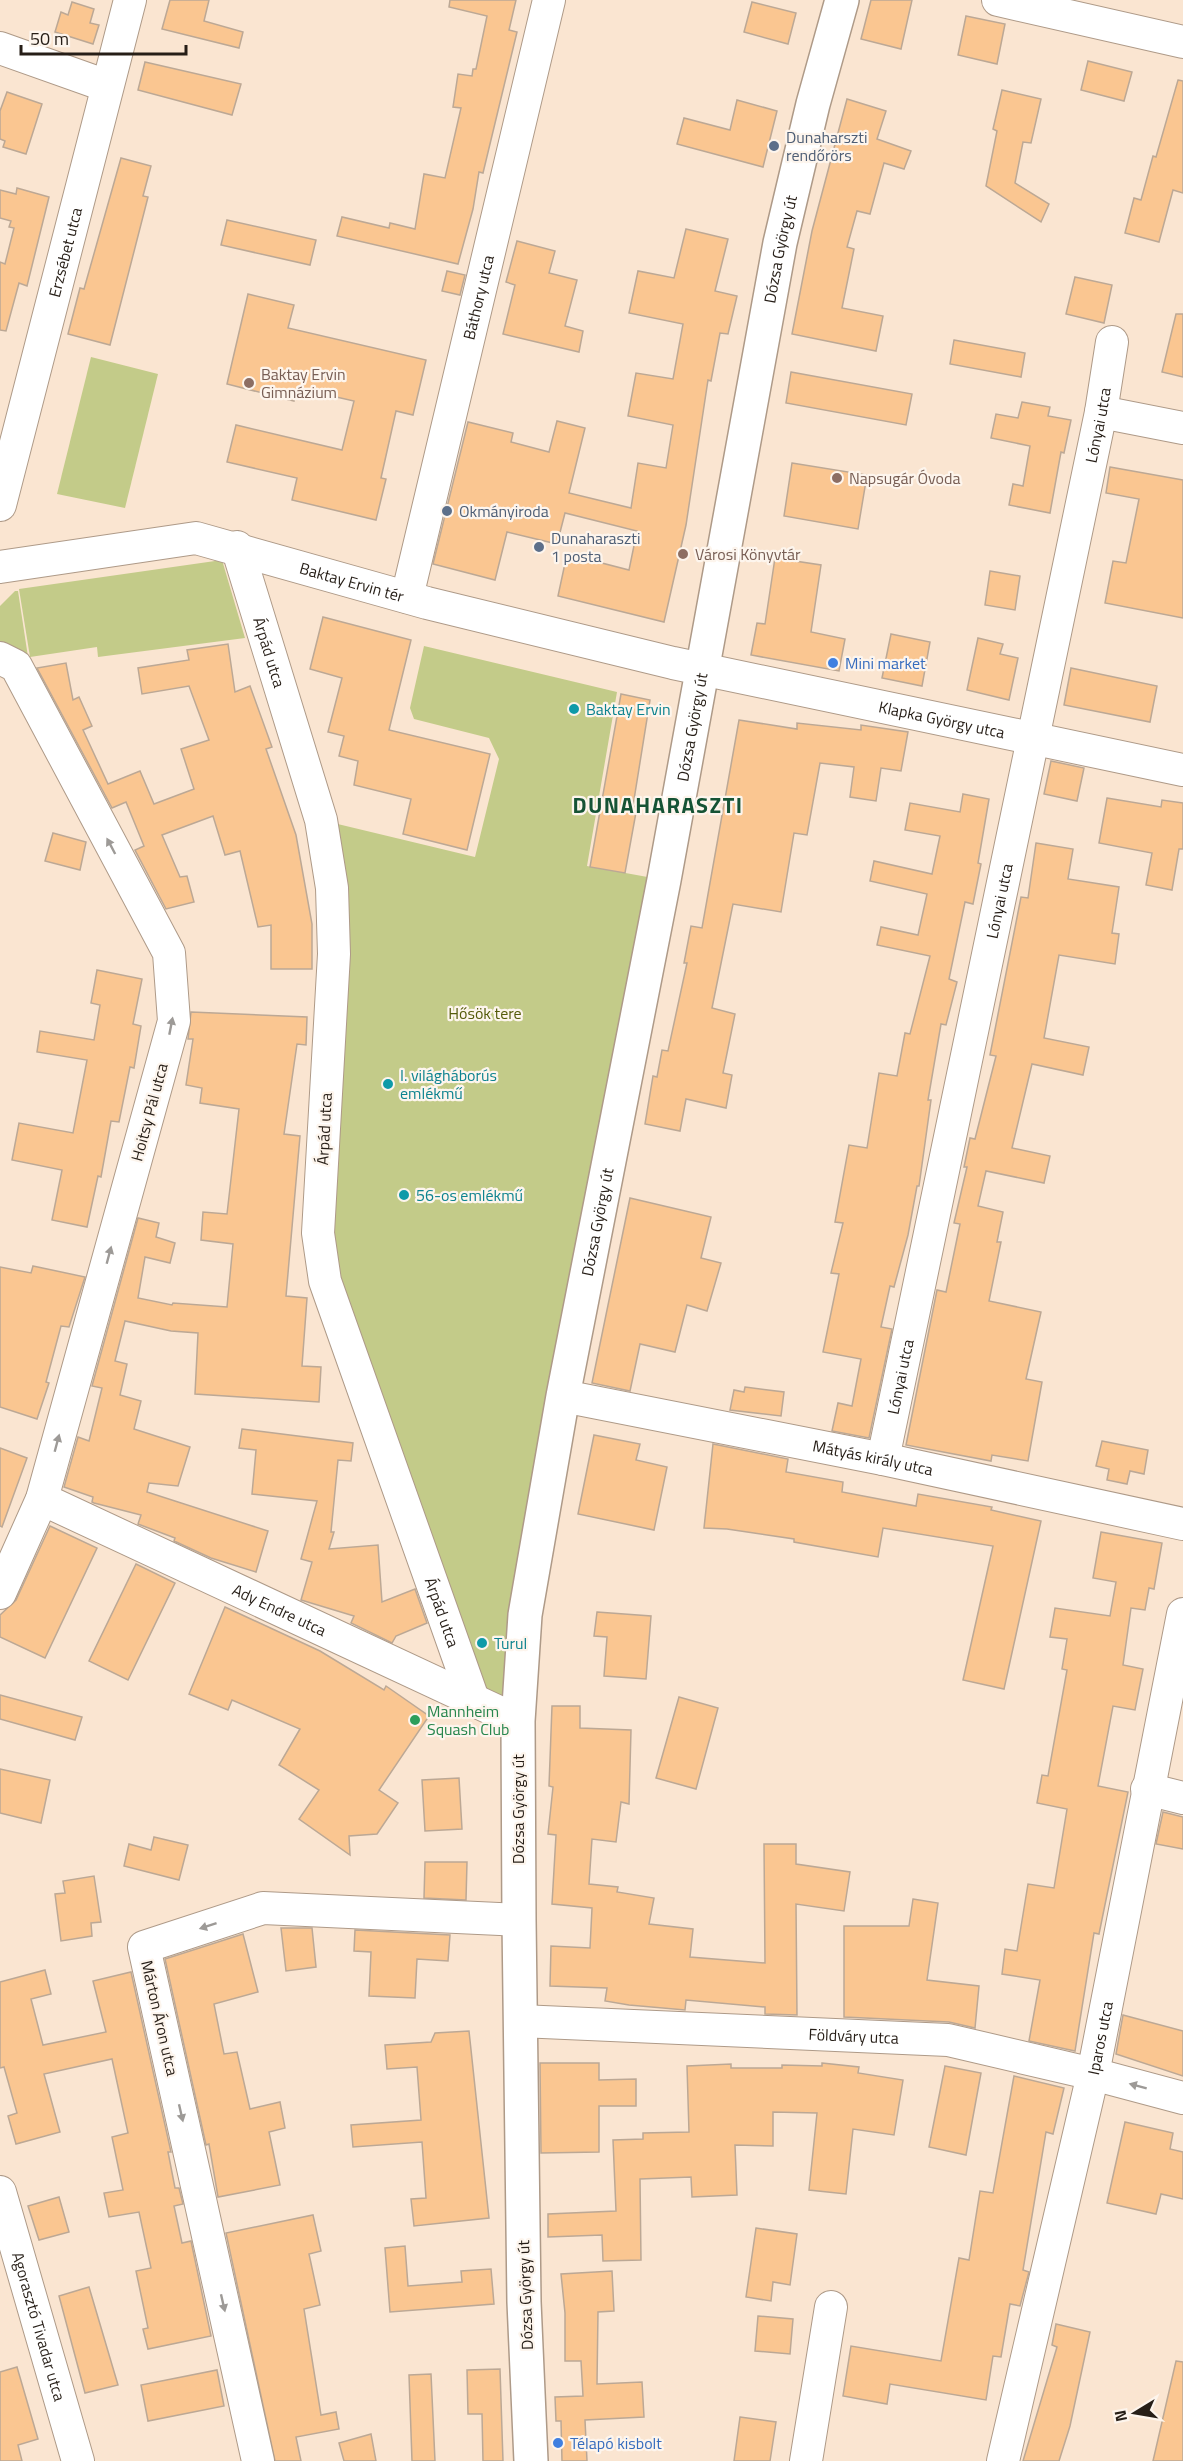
<svg xmlns="http://www.w3.org/2000/svg" width="1183" height="2461" font-family="'Titillium Web',sans-serif">
<rect width="100%" height="100%" fill="#fae5d1"/>
<!-- green -->
<g fill="#c3cb89">
<polygon points="91,357 158,374 125,508 57,494"/>
<polygon points="222,560 245,638 98,657 97,647 30,657 19,589"/>
<polygon points="15,591 18,591 28,657 0,649 0,606"/>
<polygon points="424,646 617,692 587,866 664,880 518,1721 485,1704 325,1281 321,820 475,857 499,759 489,738 414,719 410,708"/>
</g>
<!-- building -->
<g fill="#fac691" stroke="#bca895" stroke-width="1.5">
<polygon points="170,0 209,0 204,21 243,32 239,48 162,29"/>
<polygon points="450,0 516,0 509,30 517,32 483,173 479,172 473,209 458,264 337,236 342,217 389,228 390,223 415,229 424,174 445,178 461,108 453,107 458,74 472,76 473,69 476,69 487,16 449,7"/>
<polygon points="871,0 912,0 901,49 861,39"/>
<polygon points="72,2 94,9 90,23 99,25 93,44 55,32 61,12 68,15"/>
<polygon points="752,2 796,13 788,44 744,32"/>
<polygon points="966,16 1005,24 997,64 958,55"/>
<polygon points="1088,61 1132,72 1124,101 1081,90"/>
<polygon points="145,62 241,84 232,115 138,90"/>
<polygon points="1178,80 1183,81 1183,193 1173,190 1159,242 1125,233 1134,198 1141,200 1153,156 1156,157"/>
<polygon points="1002,90 1041,99 1031,143 1023,142 1015,183 1049,204 1041,222 986,186 997,131 993,129"/>
<polygon points="7,92 42,104 26,154 3,147 5,141 0,139 0,111"/>
<polygon points="847,99 886,111 877,139 911,151 904,169 884,163 870,214 857,211 847,247 854,249 842,308 883,316 876,351 792,334 812,231"/>
<polygon points="737,100 777,111 763,167 677,144 684,118 730,130"/>
<polygon points="121,158 151,166 143,196 148,197 110,345 68,334 80,288 84,289"/>
<polygon points="17,188 49,197 27,286 19,283 6,331 0,330 0,262 5,264 14,228 9,227 11,221 0,218 0,190 16,194"/>
<polygon points="227,220 316,240 310,265 221,245"/>
<polygon points="686,229 728,239 715,291 737,296 728,334 720,333 711,381 708,380 686,525 664,622 558,596 567,554 629,570 637,531 565,513 557,544 507,532 495,580 433,564 468,422 513,433 511,442 549,452 557,421 585,428 569,493 631,508 638,463 666,468 673,425 628,416 636,373 673,379 683,324 629,313 638,271 674,278"/>
<polygon points="517,241 555,251 549,273 577,280 565,326 583,331 579,352 503,334 515,285 506,282"/>
<polygon points="447,271 465,275 460,295 442,291"/>
<polygon points="1075,277 1112,285 1104,323 1066,314"/>
<polygon points="248,294 294,305 288,328 426,360 413,415 396,411 381,478 386,479 376,520 292,500 297,478 227,462 236,425 342,450 354,401 297,388 294,401 227,384"/>
<polygon points="1176,314 1183,314 1183,377 1162,372"/>
<polygon points="954,340 1025,353 1021,377 950,364"/>
<polygon points="791,372 912,394 906,425 786,403"/>
<polygon points="1022,402 1050,407 1048,416 1071,420 1064,453 1061,452 1050,513 1009,505 1013,484 1023,486 1030,446 991,438 996,414 1018,418"/>
<polygon points="792,463 867,475 858,529 784,516"/>
<polygon points="1110,467 1183,480 1183,618 1105,603 1113,561 1126,563 1139,499 1106,493"/>
<polygon points="775,558 821,565 811,632 845,639 839,671 751,655 757,623 765,624"/>
<polygon points="990,571 1020,576 1015,610 985,605"/>
<polygon points="323,617 411,640 389,730 490,754 467,850 403,834 411,799 354,785 358,761 339,756 344,736 328,732 342,678 310,669"/>
<polygon points="891,634 930,642 922,686 882,678"/>
<polygon points="978,638 1003,644 1000,654 1018,658 1009,700 967,690"/>
<polygon points="228,644 235,692 250,686 272,747 266,749 296,835 312,924 312,969 271,969 271,925 258,927 240,851 225,855 213,816 162,835 180,877 187,876 194,902 166,909 135,850 144,846 126,802 112,808 37,668 66,663 73,700 79,697 92,726 83,730 108,784 140,771 154,804 194,789 181,749 209,740 189,686 142,694 138,668 189,660 187,650"/>
<polygon points="1071,668 1157,686 1150,722 1064,705"/>
<polygon points="621,694 650,700 633,806 637,807 625,873 590,867"/>
<polygon points="739,720 797,729 797,723 861,730 861,725 908,732 901,771 881,768 876,801 850,797 854,767 820,763 807,835 794,833 781,912 733,904 712,1008 735,1014 723,1073 732,1075 726,1108 686,1099 680,1131 645,1124 653,1076 657,1077 662,1050 668,1051 687,963 684,963 691,926 702,928"/>
<polygon points="1051,761 1084,768 1077,801 1044,794"/>
<polygon points="963,794 989,799 978,863 981,864 973,904 965,902 949,979 957,982 946,1025 941,1024 928,1100 931,1100 919,1186 917,1186 908,1235 894,1287 890,1286 881,1327 892,1329 869,1438 832,1431 838,1403 852,1406 861,1359 823,1352 839,1274 831,1273 843,1223 835,1222 849,1145 867,1148 879,1073 897,1076 905,1033 910,1034 930,956 877,945 881,927 918,935 927,894 870,881 874,861 932,874 940,836 905,830 910,803 960,812"/>
<polygon points="1107,798 1161,807 1162,800 1183,803 1183,849 1179,849 1172,890 1146,885 1152,853 1099,843"/>
<polygon points="53,833 86,842 80,870 45,861"/>
<polygon points="1036,843 1073,849 1068,879 1119,887 1112,933 1119,934 1115,964 1059,955 1044,1038 1089,1047 1083,1075 1032,1064 1012,1148 1050,1156 1044,1183 986,1171 978,1206 1003,1212 997,1242 1001,1242 989,1301 1041,1312 1026,1379 1042,1382 1028,1461 992,1455 991,1461 906,1445 937,1290 946,1292 960,1224 954,1223 967,1167 964,1167 970,1138 975,1139 996,1056 990,1055 1021,897 1028,898"/>
<polygon points="97,970 142,979 133,1024 141,1026 134,1068 130,1067 119,1122 111,1121 101,1177 98,1176 87,1227 52,1220 62,1170 12,1160 19,1123 73,1133 87,1060 37,1052 40,1031 94,1040 100,1005 91,1003"/>
<polygon points="191,1012 307,1017 306,1045 297,1044 284,1134 300,1136 286,1296 307,1298 302,1366 321,1367 319,1402 195,1394 198,1333 171,1331 125,1321 115,1361 127,1364 120,1395 141,1401 134,1429 190,1447 178,1486 149,1483 147,1492 268,1531 256,1572 211,1558 174,1541 175,1538 138,1524 141,1515 94,1503 92,1502 93,1497 64,1487 78,1437 89,1441 102,1388 92,1386 138,1218 159,1223 156,1237 175,1243 170,1263 145,1257 138,1298 172,1305 173,1303 227,1307 233,1244 201,1240 203,1212 227,1214 239,1109 200,1103 202,1088 186,1085 193,1039 188,1039"/>
<polygon points="630,1198 711,1217 701,1258 721,1263 707,1311 687,1305 675,1352 640,1344 630,1391 592,1383"/>
<polygon points="33,1266 85,1277 69,1327 61,1326 46,1382 49,1383 37,1419 0,1407 0,1267 31,1273"/>
<polygon points="745,1387 784,1392 781,1416 730,1410 734,1390 744,1392"/>
<polygon points="242,1429 353,1443 351,1461 338,1460 331,1532 334,1532 329,1549 378,1545 382,1602 415,1589 427,1623 396,1636 392,1643 351,1623 354,1616 301,1600 312,1562 301,1559 317,1501 252,1494 256,1450 239,1448"/>
<polygon points="594,1435 640,1444 636,1460 667,1467 654,1530 578,1514"/>
<polygon points="1102,1441 1148,1450 1144,1474 1130,1471 1127,1484 1107,1480 1109,1469 1096,1466"/>
<polygon points="713,1444 788,1459 786,1472 843,1482 842,1492 916,1506 918,1494 992,1507 991,1510 1041,1521 1004,1689 963,1680 993,1546 883,1528 878,1557 794,1542 794,1539 727,1529 704,1528"/>
<polygon points="0,1448 27,1458 2,1527 0,1526"/>
<polygon points="50,1526 97,1548 45,1658 0,1637 0,1615 16,1600"/>
<polygon points="1101,1532 1162,1543 1154,1589 1149,1588 1145,1610 1131,1608 1123,1665 1143,1669 1135,1710 1113,1706 1098,1786 1128,1792 1099,1934 1094,1933 1075,2051 1029,2041 1040,1980 1002,1974 1005,1949 1017,1951 1028,1884 1054,1888 1067,1809 1037,1803 1042,1775 1048,1776 1067,1670 1062,1669 1067,1639 1050,1637 1055,1608 1110,1616 1116,1582 1093,1578"/>
<polygon points="136,1564 175,1583 128,1680 89,1661"/>
<polygon points="225,1607 320,1651 384,1690 386,1686 429,1716 379,1790 398,1803 377,1834 349,1836 350,1855 299,1819 319,1790 279,1765 300,1729 232,1700 228,1710 189,1694"/>
<polygon points="597,1612 651,1616 646,1679 604,1676 607,1637 594,1636"/>
<polygon points="0,1695 82,1717 75,1740 0,1719"/>
<polygon points="679,1697 718,1708 696,1789 656,1778"/>
<polygon points="552,1706 580,1706 580,1728 631,1730 629,1804 621,1802 616,1842 592,1839 589,1884 618,1887 617,1892 654,1898 649,1924 693,1929 690,1957 765,1963 764,1844 796,1844 796,1864 850,1872 844,1911 796,1904 797,2015 765,2014 765,2007 686,2000 685,2010 629,2005 605,2001 607,1988 550,1986 551,1946 590,1948 592,1908 552,1904 556,1835 548,1834 553,1787 549,1786"/>
<polygon points="0,1769 50,1780 41,1823 0,1813"/>
<polygon points="459,1778 462,1829 425,1831 422,1780"/>
<polygon points="1163,1812 1183,1817 1183,1849 1156,1844"/>
<polygon points="154,1837 188,1845 179,1880 124,1866 129,1844 151,1850"/>
<polygon points="425,1862 467,1862 466,1900 424,1898"/>
<polygon points="94,1876 101,1922 91,1923 92,1936 61,1941 55,1894 65,1893 63,1881"/>
<polygon points="913,1899 938,1903 927,1980 979,1986 975,2028 949,2022 844,2017 844,1926 909,1926"/>
<polygon points="281,1928 312,1928 316,1967 286,1971"/>
<polygon points="355,1930 450,1935 448,1961 417,1959 415,1998 369,1996 371,1952 354,1951"/>
<polygon points="243,1934 258,1992 214,2004 224,2054 237,2052 250,2109 280,2102 285,2128 269,2132 280,2185 218,2197 209,2144 206,2145 165,1959"/>
<polygon points="45,1970 51,1994 31,1999 43,2045 106,2032 93,1981 131,1972 171,2152 168,2152 175,2188 179,2188 183,2204 174,2206 182,2243 191,2241 211,2336 148,2349 143,2329 148,2328 136,2271 151,2268 139,2212 109,2217 104,2193 123,2190 112,2137 128,2133 112,2059 44,2074 60,2132 16,2144 8,2116 17,2113 4,2067 0,2068 0,1982"/>
<polygon points="1123,2015 1183,2031 1183,2076 1116,2054"/>
<polygon points="469,2031 489,2218 414,2226 411,2199 426,2198 422,2142 353,2147 351,2125 421,2120 417,2067 387,2069 385,2045 431,2042 435,2033"/>
<polygon points="540,2063 599,2063 599,2080 636,2079 636,2106 599,2106 599,2152 541,2153"/>
<polygon points="822,2063 859,2067 858,2073 903,2080 894,2135 853,2129 846,2194 809,2190 817,2113 773,2112 773,2146 735,2145 737,2195 692,2197 691,2177 640,2179 641,2260 603,2261 602,2235 548,2237 548,2214 616,2211 613,2140 643,2139 643,2133 689,2132 687,2066 731,2064 731,2068 782,2068 782,2065 822,2066"/>
<polygon points="945,2066 981,2073 966,2155 929,2147"/>
<polygon points="1014,2076 1064,2088 1053,2134 1046,2132 1023,2270 1029,2272 1020,2306 1010,2304 1001,2357 993,2356 986,2400 890,2384 887,2404 843,2396 851,2346 941,2361 959,2258 969,2260 980,2191 993,2193"/>
<polygon points="1125,2122 1173,2133 1170,2149 1183,2152 1183,2199 1161,2194 1156,2214 1107,2203"/>
<polygon points="59,2197 69,2232 39,2240 28,2206"/>
<polygon points="313,2215 321,2251 309,2254 320,2305 304,2309 321,2415 336,2412 339,2429 296,2437 301,2461 275,2461 226,2233"/>
<polygon points="756,2228 797,2234 790,2285 773,2282 771,2301 746,2297"/>
<polygon points="405,2246 408,2286 462,2282 461,2271 491,2269 494,2304 390,2312 385,2248"/>
<polygon points="612,2271 614,2311 598,2312 597,2384 642,2382 644,2417 585,2420 587,2461 562,2461 561,2421 556,2421 555,2397 583,2396 581,2361 565,2361 565,2313 561,2274"/>
<polygon points="89,2287 118,2385 85,2393 59,2296"/>
<polygon points="758,2316 793,2319 790,2354 755,2351"/>
<polygon points="1056,2324 1090,2332 1070,2426 1059,2461 1023,2461 1057,2347 1052,2345"/>
<polygon points="1176,2361 1183,2362 1183,2461 1153,2461"/>
<polygon points="17,2367 38,2439 18,2445 22,2461 0,2461 0,2372"/>
<polygon points="500,2369 503,2461 483,2461 482,2414 468,2414 467,2370"/>
<polygon points="217,2370 224,2406 148,2421 141,2385"/>
<polygon points="431,2374 435,2461 412,2461 409,2375"/>
<polygon points="740,2417 776,2422 770,2461 734,2461"/>
<polygon points="371,2434 376,2461 344,2461 339,2443"/>
</g>
<g fill="none" stroke-linecap="round" stroke-linejoin="round">
<!-- minor casing -->
<g stroke="#ae9a88" stroke-width="34">
<g id="minor">
<polyline points="998,0 1183,42"/>
<polyline points="0,48 107,86"/>
<polyline points="1101,412 1183,428"/>
<path id="s1" d="M0,505l130,-505"/>
<path id="s2" d="M237,547l84,273 11,68 2,66 -16,279 7,48 148,418"/>
<path id="s3" d="M0,567l196,-29 231,65 246,60 510,107"/>
<path id="s4" d="M407,597l142,-597"/>
<polyline points="0,658 16,666 169,953 174,1021 42,1499 0,1593"/>
<path id="s5" d="M563,1396l320,63 300,65"/>
<path id="s6" d="M883,1459l218,-1047 11,-70"/>
<path id="s7" d="M42,1499l476,222"/>
<polyline points="1147,1789 1183,1798"/>
<path id="s8" d="M520,2021l428,19 145,34 90,24"/>
<path id="s9" d="M0,2192l78,269"/>
<polyline points="258,2461 144,1947 263,1908 519,1920"/>
<polyline points="806,2461 831,2307"/>
<path id="s10" d="M1003,2461l90,-387 90,-460"/>
</g>
</g>
<!-- major casing -->
<g stroke="#ae9a88" stroke-width="36">
<g id="major">
<path id="s11" d="M531,2461l-7,-159 -5,-382 -1,-199 7,-106 38,-219 101,-516 116,-637 33,-139 29,-104"/>
</g>
</g>
<!-- minor -->
<use href="#minor" stroke="#fff" stroke-width="32"/>
<!-- major -->
<use href="#major" stroke="#fff" stroke-width="33"/>
</g>
<!-- one-way arrows -->
<defs><path id="oneway-solid" d="M-6-.8H1V-3.2L6.5 0L1 3.2V.8H-6Z" transform="scale(1.5)"/></defs>
<g fill="#9d9a97">
<use href="#oneway-solid" transform="translate(111 846) rotate(-118)"/>
<use href="#oneway-solid" transform="translate(171 1026) rotate(-79)"/>
<use href="#oneway-solid" transform="translate(109 1255) rotate(-75)"/>
<use href="#oneway-solid" transform="translate(57 1443) rotate(-75)"/>
<use href="#oneway-solid" transform="translate(208 1926) rotate(162)"/>
<use href="#oneway-solid" transform="translate(1138 2086) rotate(-165)"/>
<use href="#oneway-solid" transform="translate(181 2113) rotate(77)"/>
<use href="#oneway-solid" transform="translate(223 2303) rotate(77)"/>
</g>
<!-- markers -->
<g fill="#5c6f8a" stroke="#fdf5ed" stroke-width="2">
<circle cx="774" cy="146" r="6"/>
<circle cx="447" cy="511" r="6"/>
<circle cx="539" cy="547" r="6"/>
</g>
<g fill="#8d6e63" stroke="#fdf5ed" stroke-width="2">
<circle cx="249" cy="383" r="6"/>
<circle cx="837" cy="478" r="6"/>
<circle cx="683" cy="554" r="6"/>
</g>
<g fill="#3f7fe0" stroke="#fdf5ed" stroke-width="2">
<circle cx="833" cy="663" r="6"/>
<circle cx="558" cy="2443" r="6"/>
</g>
<g fill="#0f9aa8" stroke="#fdf5ed" stroke-width="2">
<circle cx="574" cy="709" r="6"/>
<circle cx="388" cy="1084" r="6"/>
<circle cx="404" cy="1195" r="6"/>
<circle cx="482" cy="1643" r="6"/>
</g>
<circle fill="#2e9e5b" stroke="#fdf5ed" stroke-width="2" cx="415" cy="1720" r="6"/>
<g text-anchor="middle" stroke-width="4.5" stroke-linejoin="round" paint-order="stroke">
<!-- service labels -->
<g font-size="16" fill="#4e5e75" stroke="#fdf5ed" text-anchor="start">
<text x="786" y="143">Dunaharszti<tspan x="786" dy="18">rendőrörs</tspan></text>
<text x="459" y="517">Okmányiroda</text>
<text x="551" y="544">Dunaharaszti<tspan x="551" dy="18">1 posta</tspan></text>
</g>
<!-- street labels -->
<g font-size="16" fill="#261e17" stroke="#fdf5ed">
<text dy="6" stroke="none"><textPath href="#s11" startOffset="2236">Dózsa György út</textPath></text>
<text dy="6" stroke="none"><textPath href="#s1" startOffset="261">Erzsébet utca</textPath></text>
<text dy="6" stroke="none"><textPath href="#s4" startOffset="308">Báthory utca</textPath></text>
<text dy="6" stroke="none"><textPath href="#s6" startOffset="1056">Lónyai utca</textPath></text>
<text dy="6" stroke="none"><textPath href="#s3" startOffset="360">Baktay Ervin tér</textPath></text>
<text dy="6" stroke="none"><textPath href="#s2" startOffset="110">Árpád utca</textPath></text>
<text dy="6" stroke="none"><textPath href="#s3" startOffset="966">Klapka György utca</textPath></text>
<text dy="6" stroke="none"><textPath href="#s11" startOffset="1750">Dózsa György út</textPath></text>
<text dy="6" stroke="none"><textPath href="#s6" startOffset="570">Lónyai utca</textPath></text>
<text transform="translate(149 1112) rotate(-75)" y="6">Hoitsy Pál utca</text>
<text transform="translate(324 1129) rotate(-87)" y="6">Árpád utca</text>
<text dy="6" stroke="none"><textPath href="#s11" startOffset="1246">Dózsa György út</textPath></text>
<text dy="6" stroke="none"><textPath href="#s6" startOffset="84">Lónyai utca</textPath></text>
<text dy="6" stroke="none"><textPath href="#s5" startOffset="316">Mátyás király utca</textPath></text>
<text dy="6" stroke="none"><textPath href="#s7" startOffset="262">Ady Endre utca</textPath></text>
<text dy="6" stroke="none"><textPath href="#s2" startOffset="1100">Árpád utca</textPath></text>
<text transform="translate(518 1809) rotate(-90)" y="6">Dózsa György út</text>
<text transform="translate(160 2018) rotate(77)" y="6">Márton Áron utca</text>
<text dy="6" stroke="none"><textPath href="#s8" startOffset="334">Földváry utca</textPath></text>
<text dy="6" stroke="none"><textPath href="#s10" startOffset="434">Iparos utca</textPath></text>
<text transform="translate(525 2295) rotate(-92)" y="6">Dózsa György út</text>
<text dy="6" stroke="none"><textPath href="#s9" startOffset="140">Agorasztó Tivadar utca</textPath></text>
</g>
<!-- education labels -->
<g font-size="16" fill="#785e54" stroke="#fdf5ed" text-anchor="start">
<text x="261" y="380">Baktay Ervin<tspan x="261" dy="18">Gimnázium</tspan></text>
<text x="849" y="484">Napsugár Óvoda</text>
<text x="695" y="560">Városi Könyvtár</text>
</g>
<!-- shop labels -->
<g font-size="16" fill="#366cbe" stroke="#fdf5ed" text-anchor="start">
<text x="845" y="669">Mini market</text>
<text x="570" y="2449">Télapó kisbolt</text>
</g>
<!-- culture labels -->
<g font-size="16" fill="#0d838f" stroke="#fdf5ed" text-anchor="start">
<text x="586" y="715">Baktay Ervin</text>
<text x="400" y="1081">I. világháborús<tspan x="400" dy="18">emlékmű</tspan></text>
<text x="416" y="1201">56-os emlékmű</text>
<text x="494" y="1649">Turul</text>
</g>
<!-- park labels -->
<g font-size="16" fill="#555b0b" stroke="#fdf5ed">
<text x="485" y="1019">Hősök tere</text>
</g>
<!-- leisure labels -->
<g font-size="16" fill="#27864d" stroke="#fdf5ed" text-anchor="start">
<text x="427" y="1717">Mannheim<tspan x="427" dy="18">Squash Club</tspan></text>
</g>
<!-- district labels -->
<g font-size="22" font-weight="bold" letter-spacing="1.5" fill="#155335" stroke="#fdf5ed">
<text x="658" y="813">DUNAHARASZTI</text>
</g>
</g>
<!-- north arrow -->
<g transform="translate(1135 2413) rotate(259)" stroke="#fdf5ed" stroke-width="4.5" paint-order="stroke">
<path d="M0-4.5L10 22L0 15L-10 22Z" fill="#261e17"/>
<text y="-9" font-size="16" font-weight="bold" text-anchor="middle" fill="#261e17">N</text>
</g>
<!-- scale -->
<path d="M21 45v9h165v-9" fill="none" stroke="#261e17" stroke-width="3"/>
<text x="30" y="45" font-size="18" fill="#261e17" stroke="#fdf5ed" stroke-width="4.5" paint-order="stroke">50 m</text>
</svg>
